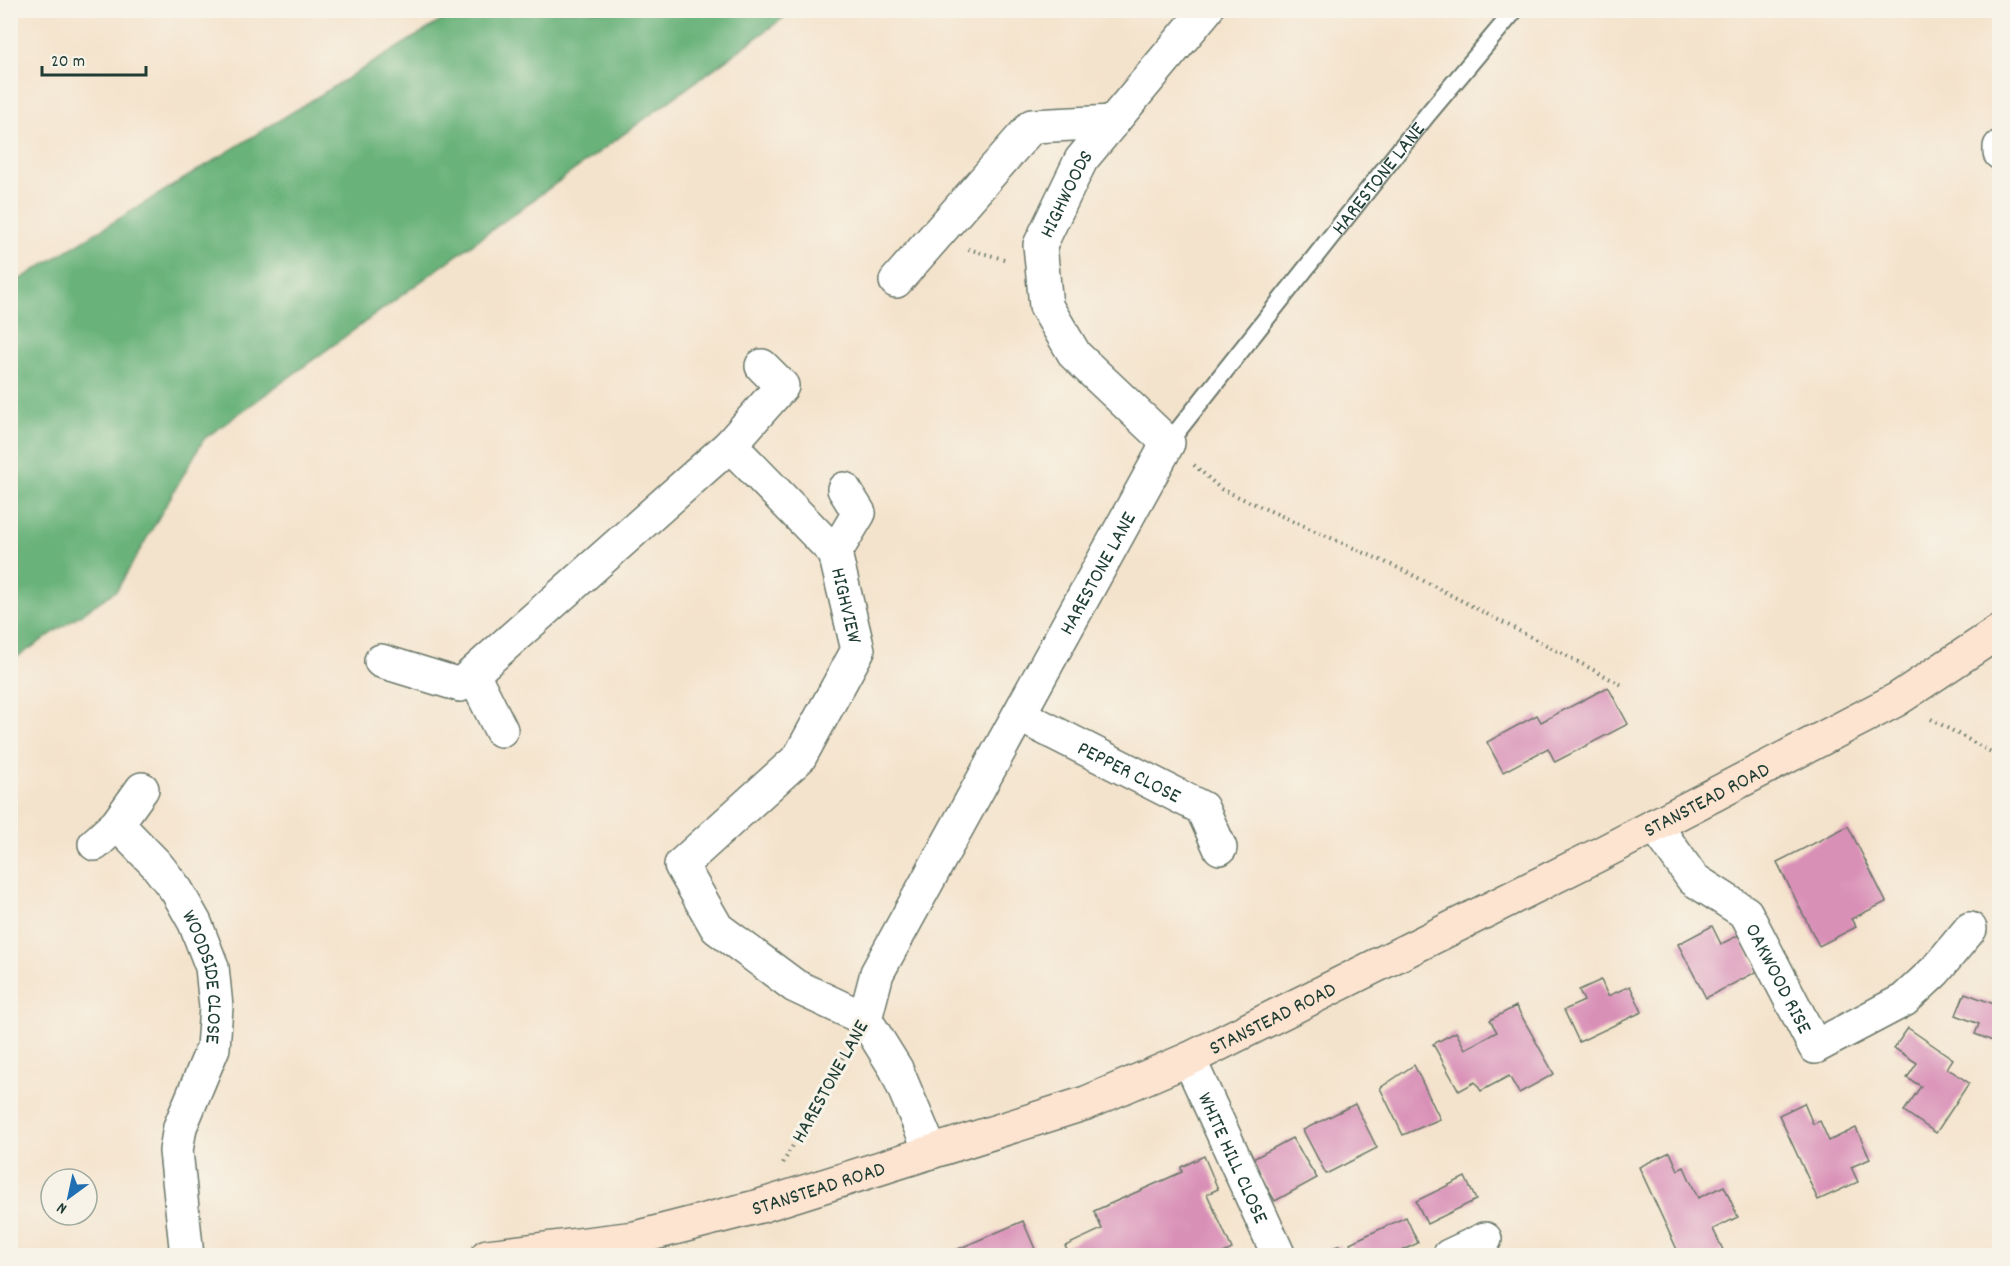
<svg xmlns="http://www.w3.org/2000/svg" width="2010" height="1266" font-family="Dekko,sans-serif">
<rect width="100%" height="100%" fill="#f7f3e8"/>
<filter id="ink" filterUnits="userSpaceOnUse"><feTurbulence type="fractalNoise" baseFrequency=".0167" numOctaves="2"/><feDisplacementMap in="SourceGraphic" scale="12" xChannelSelector="R" yChannelSelector="G"/><feConvolveMatrix kernelMatrix="1 2 1 2 8 2 1 2 1" color-interpolation-filters="sRGB"/></filter>
<filter id="wash" filterUnits="userSpaceOnUse"><feTurbulence type="fractalNoise" baseFrequency=".008" numOctaves="4" result="noise"/><feDisplacementMap in="SourceGraphic" scale="24" xChannelSelector="R" yChannelSelector="G"/><feGaussianBlur stdDeviation="1.35" result="paint"/><feColorMatrix in="noise" values="0 0 0 0 0 0 0 0 0 0 0 0 0 0 0 0 0 1.4 0 .05"/><feComposite in="paint" operator="in"/></filter>
<g filter="url(#wash)">
<rect width="100%" height="100%" fill="#f4e3cc"/>
<!-- forest -->
<polygon fill="#69b27a" stroke="#447857" stroke-width="1.5" points="457,11 793,11 204,439 117,590 11,661 11,285"/>
<g id="blocks">
<!-- building -->
<g fill="#d990b7">
<polygon points="1608,687 1628,724 1555,762 1548,748 1503,772 1487,742 1537,715 1541,722"/>
<polygon points="1848,826 1886,902 1851,919 1856,927 1819,946 1777,862"/>
<polygon points="1712,926 1721,944 1739,935 1758,971 1706,998 1678,944"/>
<polygon points="1601,980 1608,996 1630,986 1642,1012 1579,1042 1564,1010 1584,1001 1579,990"/>
<polygon points="2000,989 2000,1044 1975,1034 1979,1024 1956,1015 1965,993 1994,1004"/>
<polygon points="1516,1006 1554,1074 1519,1093 1509,1076 1481,1091 1475,1082 1459,1091 1433,1044 1456,1032 1465,1049 1497,1032 1490,1020"/>
<polygon points="1908,1028 1953,1059 1947,1068 1969,1083 1936,1133 1904,1111 1921,1086 1907,1078 1917,1063 1894,1048"/>
<polygon points="1414,1065 1440,1119 1403,1135 1380,1088"/>
<polygon points="1804,1103 1813,1124 1820,1121 1829,1141 1856,1128 1870,1159 1851,1167 1858,1182 1818,1200 1779,1115"/>
<polygon points="1355,1104 1377,1148 1326,1174 1303,1130"/>
<polygon points="1292,1138 1317,1178 1275,1201 1251,1160"/>
<polygon points="1670,1152 1678,1170 1684,1167 1698,1198 1724,1186 1738,1217 1713,1229 1723,1250 1711,1256 1680,1256 1639,1167"/>
<polygon points="1204,1156 1218,1189 1207,1194 1232,1249 1217,1256 1070,1256 1065,1246 1102,1229 1094,1211 1182,1172 1181,1167"/>
<polygon points="1465,1177 1476,1200 1427,1224 1416,1201"/>
<polygon points="1406,1217 1418,1243 1392,1256 1355,1256 1350,1243"/>
<polygon points="1023,1221 1038,1256 942,1256"/>
<polygon points="1340,1245 1344,1256 1315,1256 1315,1255"/>
</g>
</g>
</g>
<g filter="url(#ink)">
<use href="#blocks" fill-opacity="0" stroke="#6a7769" stroke-width="1.5"/>
<g fill="none" stroke-linecap="round" stroke-linejoin="round">
<!-- lane casing -->
<g stroke="#6a7769" stroke-width="20">
<g id="lane">
<path id="s1" d="M1168,443l259,-328 88,-105"/>
</g>
</g>
<!-- street casing -->
<g stroke="#6a7769" stroke-width="36">
<g id="street">
<polyline points="2000,147 2000,153"/>
<polyline points="896,281 1032,126 1113,122"/>
<polyline points="730,445 782,386 762,366"/>
<polyline points="835,553 859,513 844,489"/>
<path id="s2" d="M381,661l79,24 270,-240 105,108 23,97 -59,108 -118,107 36,63 78,58 70,33"/>
<polyline points="473,674 501,730"/>
<path id="s3" d="M1019,715l183,93 18,40"/>
<path id="s4" d="M117,824l39,40 21,27 18,32 17,44 4,40 -3,41 -33,79 -4,24 11,105"/>
<path id="s5" d="M1655,825l38,54 53,34 69,134 89,-47 31,-29 35,-42"/>
<polyline points="95,844 117,824 142,789"/>
<path id="s6" d="M865,1019l12,-46 291,-530 -93,-88 -29,-49 -6,-61 41,-85 125,-150"/>
<polyline points="865,1019 896,1069 931,1152"/>
<path id="s7" d="M1189,1059l90,197"/>
<polyline points="1449,1256 1485,1239"/>
</g>
</g>
<!-- secondary casing -->
<g stroke="#6a7769" stroke-width="36">
<g id="secondary">
<path id="s8" d="M487,1256l148,-18 125,-32 326,-103 103,-44 409,-204 298,-155 104,-69"/>
</g>
</g>
<!-- path -->
<g stroke="#6a7769" stroke-width="4" stroke-dasharray="1.5 4.5" stroke-linecap="butt">
<polyline points="968,249 1007,260"/>
<polyline points="1194,465 1221,489 1405,571 1622,685"/>
<polyline points="1931,719 2000,757"/>
<polyline points="783,1163 846,1052"/>
</g>
<!-- lane -->
<use href="#lane" stroke="#fff" stroke-width="16"/>
<!-- street -->
<use href="#street" stroke="#fff" stroke-width="33"/>
<!-- secondary -->
<use href="#secondary" stroke="#fde4d1" stroke-width="33"/>
</g>
</g>
<g text-anchor="middle" stroke-width="6" stroke-linejoin="round" paint-order="stroke">
<!-- street labels -->
<g font-size="21" fill="#1f3d34" stroke="#f7f3e8">
<text dy="7" stroke="none"><textPath href="#s1" startOffset="338">HARESTONE LANE</textPath></text>
<text dy="7" stroke="none"><textPath href="#s6" startOffset="956">HIGHWOODS</textPath></text>
<text dy="7" stroke="none"><textPath href="#s6" startOffset="504">HARESTONE LANE</textPath></text>
<text dy="7" stroke="none"><textPath href="#s2" startOffset="648">HIGHVIEW</textPath></text>
<text dy="7" stroke="none"><textPath href="#s3" startOffset="124">PEPPER CLOSE</textPath></text>
<text dy="7" stroke="none"><textPath href="#s8" startOffset="1311">STANSTEAD ROAD</textPath></text>
<text dy="7" stroke="none"><textPath href="#s4" startOffset="182">WOODSIDE CLOSE</textPath></text>
<text dy="7" stroke="none"><textPath href="#s5" startOffset="202">OAKWOOD RISE</textPath></text>
<text dy="7" stroke="none"><textPath href="#s8" startOffset="825">STANSTEAD ROAD</textPath></text>
<text transform="translate(829 1081) rotate(-61)" y="7">HARESTONE LANE</text>
<text dy="7" stroke="none"><textPath href="#s7" startOffset="108">WHITE HILL CLOSE</textPath></text>
<text dy="7" stroke="none"><textPath href="#s8" startOffset="339">STANSTEAD ROAD</textPath></text>
</g>
</g>
<!-- margin -->
<rect width="2010" height="1266" fill="none" stroke="#f7f3e8" stroke-width="36"/>
<!-- north arrow -->
<g transform="translate(69 1197) rotate(213)"><circle r="28" fill="#f7f3e8" stroke="#a1aaa0" stroke-width="1.5"/>
<path d="M0-4.5L10 22L0 15L-10 22Z" fill="#1f6fb2"/>
<text y="-9" font-size="16" font-weight="bold" text-anchor="middle" fill="#1f3d34">N</text>
</g>
<!-- scale -->
<path d="M42 66v9h104v-9" fill="none" stroke="#1f3d34" stroke-width="3"/>
<text x="51" y="66" font-size="18" fill="#1f3d34" stroke="#f7f3e8" stroke-width="4.5" paint-order="stroke">20 m</text>
</svg>
